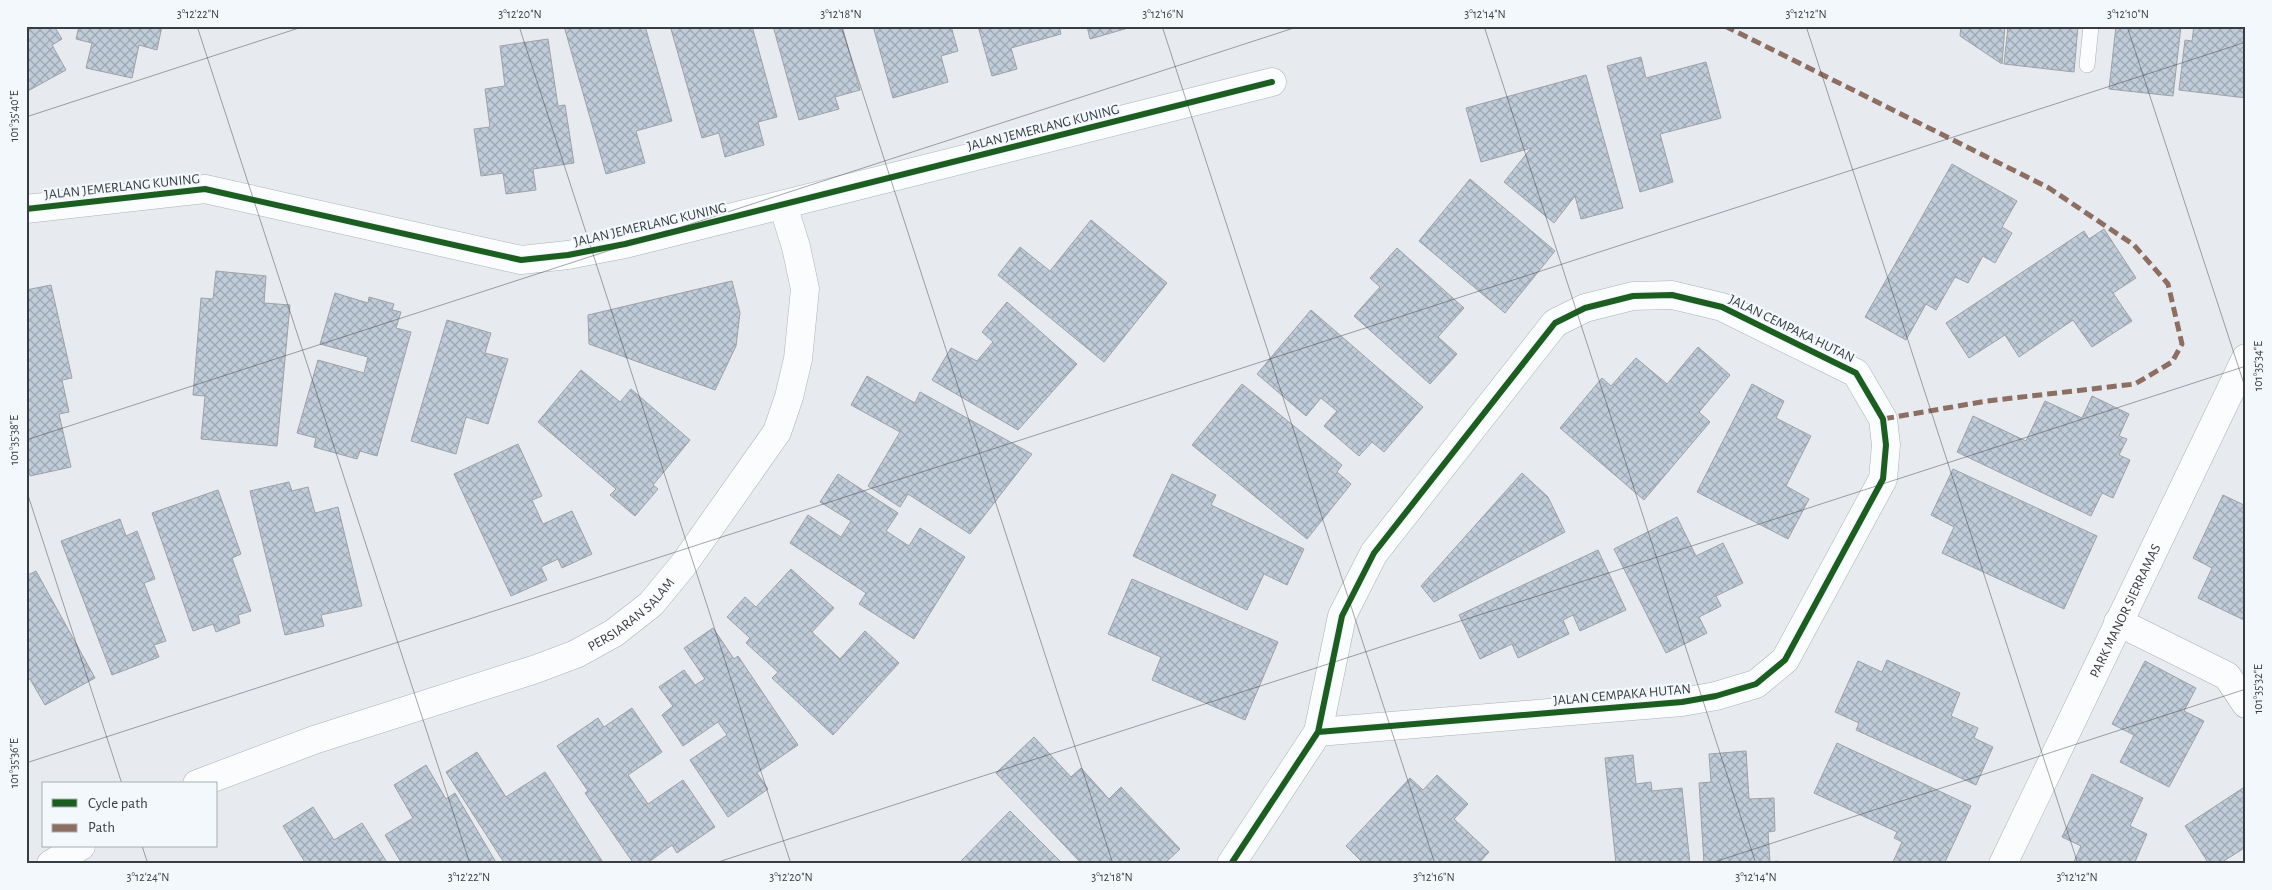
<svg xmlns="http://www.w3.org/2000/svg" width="2272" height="890" font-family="'Alegreya Sans',sans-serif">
<defs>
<pattern id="building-cross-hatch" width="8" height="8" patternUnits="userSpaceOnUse" patternTransform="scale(1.25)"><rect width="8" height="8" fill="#c0ccda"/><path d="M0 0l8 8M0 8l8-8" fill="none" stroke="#9da7b2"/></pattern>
</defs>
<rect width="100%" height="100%" fill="#e7ebf0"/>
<!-- building -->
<g fill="url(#building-cross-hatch)" stroke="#9fa2a5">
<polygon points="26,26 54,26 62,39 52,45 66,70 26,92"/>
<polygon points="79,26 162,26 157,50 139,45 132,78 86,68 92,43 76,39"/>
<polygon points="564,26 645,26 672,121 636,131 645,163 606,174"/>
<polygon points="681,26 752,26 777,117 758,122 764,145 725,157 719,133 702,138 671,29"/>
<polygon points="773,26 842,26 860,90 835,97 839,109 799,120"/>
<polygon points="873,26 951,26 958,51 941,56 948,82 893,98"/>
<polygon points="978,26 1059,26 1061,34 1011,48 1017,69 992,76"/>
<polygon points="1087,26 1135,26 1090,39"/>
<polygon points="1961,26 2005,26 2002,64 1960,36"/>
<polygon points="2008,26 2078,26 2074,72 2004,64"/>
<polygon points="2116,26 2181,26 2173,96 2109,89"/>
<polygon points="2194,26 2246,26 2246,98 2179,90 2185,40 2192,41"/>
<polygon points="548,39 558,106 565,105 574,163 533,169 536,190 506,194 503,173 481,176 474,129 490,127 485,89 505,86 500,46"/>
<polygon points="1641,57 1646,78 1706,62 1721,118 1660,134 1673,182 1640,192 1607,66"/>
<polygon points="1586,75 1623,208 1581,219 1575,196 1554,223 1504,182 1531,148 1481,162 1466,108"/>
<polygon points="1952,164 2017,201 2002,227 2012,233 1995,263 1983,256 1968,283 1955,277 1936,310 1926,304 1906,340 1865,317"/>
<polygon points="1470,179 1555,251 1505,313 1419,241"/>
<polygon points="1091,220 1167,283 1104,362 998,275 1020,247 1050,271"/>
<polygon points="2104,229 2136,278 2113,293 2132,321 2092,347 2073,320 2019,357 2005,335 1969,358 1946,323 2084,231 2089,239"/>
<polygon points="1397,248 1464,308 1438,337 1457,354 1430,384 1354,316 1380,287 1370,278"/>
<polygon points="216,271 266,276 264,303 290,305 277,446 201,439 205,396 193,395 201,298 213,299"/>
<polygon points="732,281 740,313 736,346 715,390 589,344 588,315"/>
<polygon points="51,285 72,378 62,380 69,412 59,414 71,467 30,476 26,458 26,290"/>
<polygon points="335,293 368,303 369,297 394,304 392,310 401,312 396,328 411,332 377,456 360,451 357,459 314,447 316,438 297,433 318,360 364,373 368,357 320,344"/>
<polygon points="1007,302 1077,364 1018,430 932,380 951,348 977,361 993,342 982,332"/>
<polygon points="1311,310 1423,407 1384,452 1372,442 1359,456 1324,426 1337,411 1321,398 1306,416 1257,374"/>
<polygon points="447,320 491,333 485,353 508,359 488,424 466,417 456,454 411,441"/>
<polygon points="1698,347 1730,375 1699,412 1710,422 1644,500 1560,428 1602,378 1611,386 1636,358 1667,384"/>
<polygon points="581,370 620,402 631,389 690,440 653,485 658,489 635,516 610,495 616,489 538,422"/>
<polygon points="867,376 915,403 920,392 1032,454 970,534 908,494 900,507 868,486 900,432 851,405"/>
<polygon points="1242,384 1342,465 1337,472 1351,484 1307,539 1192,445"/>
<polygon points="1752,384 1784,401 1776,418 1811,436 1786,486 1809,499 1788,539 1697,492"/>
<polygon points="2092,396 2129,414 2119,436 2127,439 2119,455 2130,460 2113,498 2102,493 2091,516 1957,452 1973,416 2026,441 2045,401 2082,418"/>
<polygon points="518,444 542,496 532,500 543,524 572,511 592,554 562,568 558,559 541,567 547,580 511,596 454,474"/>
<polygon points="1953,469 2097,536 2064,609 1942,553 1954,527 1931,515"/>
<polygon points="1522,473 1548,497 1565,532 1434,602 1421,586"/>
<polygon points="838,474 898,513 886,531 909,546 920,528 965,557 914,639 859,604 866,593 790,543 808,515 841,537 851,521 820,502"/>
<polygon points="1172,474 1216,495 1211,505 1304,549 1287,585 1264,574 1247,610 1133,556"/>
<polygon points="289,482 292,491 308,487 315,513 338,507 362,606 321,615 324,626 285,635 250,491"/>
<polygon points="218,490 241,554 232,558 251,611 238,615 240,623 216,632 213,624 193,631 152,513"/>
<polygon points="2223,495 2246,506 2246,621 2198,598 2212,568 2193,558"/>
<polygon points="1677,517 1696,556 1723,543 1743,583 1716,596 1721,606 1699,617 1707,633 1666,653 1614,549"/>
<polygon points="120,519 126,536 137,531 155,579 144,583 166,641 154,645 159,657 112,675 61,541"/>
<polygon points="1598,550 1626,610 1580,631 1573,615 1563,620 1569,634 1518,658 1512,644 1480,659 1459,615"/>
<polygon points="791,569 834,608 812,632 840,659 865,631 899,663 833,735 772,678 778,672 746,643 750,638 727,617 745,597 756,607"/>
<polygon points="36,571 95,678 45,705 30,679 26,681 26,576"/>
<polygon points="1132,579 1278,642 1245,720 1152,680 1161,657 1108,634"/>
<polygon points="713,628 734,659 738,656 798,745 757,773 768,789 728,817 690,760 727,735 718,722 683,746 662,715 673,706 659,687 684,670 695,685 705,679 684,648"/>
<polygon points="1887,660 1960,693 1951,716 1978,728 1974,738 1993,747 1976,785 1856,730 1859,723 1835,712 1858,661 1882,672"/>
<polygon points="2145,661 2196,688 2184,711 2204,721 2169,787 2120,762 2134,735 2112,724"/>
<polygon points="632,708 662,752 628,775 648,804 683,780 715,827 677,853 672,845 646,864 634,864 585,793 588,791 557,746 598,718 604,727"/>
<polygon points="1034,737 1071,777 1081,768 1109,799 1121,787 1180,849 1164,864 1082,864 996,773"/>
<polygon points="1837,743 1971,806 1944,864 1892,864 1902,842 1894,838 1897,832 1814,793"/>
<polygon points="1746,751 1749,799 1774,798 1775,831 1768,832 1770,862 1778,861 1778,864 1704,864 1699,783 1711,782 1709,754"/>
<polygon points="477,752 506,797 545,772 604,864 505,864 446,772"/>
<polygon points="1633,755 1636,784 1651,782 1652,791 1682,788 1690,864 1616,864 1605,758"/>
<polygon points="426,765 446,799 455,793 497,864 402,864 385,835 413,818 394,785"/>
<polygon points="2092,774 2143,798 2130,826 2147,834 2134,864 2073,864 2081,846 2062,837"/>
<polygon points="1437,775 1468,804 1454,819 1489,852 1478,864 1364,864 1346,846 1410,778 1423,790"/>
<polygon points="2246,786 2246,847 2219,864 2209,864 2185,826"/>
<polygon points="313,807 334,840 362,823 388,864 306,864 283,826"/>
<polygon points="1010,811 1063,864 958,864"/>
</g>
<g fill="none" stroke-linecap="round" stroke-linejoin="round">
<!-- lane casing -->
<g stroke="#adb0b4" stroke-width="16">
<polyline id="lane" points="2087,65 2091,26"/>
</g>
<!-- street casing -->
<g stroke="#adb0b4" stroke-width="29">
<g id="street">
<polyline points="26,209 205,189 521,260 568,255 625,244 1272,82"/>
<polyline points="2118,622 2227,676 2246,704"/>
<path id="s1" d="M197,784l117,-44 222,-71 40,-15 38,-21 37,-29 33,-40 93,-132 12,-35 9,-38 7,-70 -9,-42 -13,-42"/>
<polyline points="51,864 81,846"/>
<polyline points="1231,864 1318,732 1342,616 1374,553 1555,323 1585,308 1633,296 1672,295 1722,307 1856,373 1883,419 1886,445 1883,479 1785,660 1756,684 1716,696 1682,702 1318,732"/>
<path id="s2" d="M2003,864l243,-506"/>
</g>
</g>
<!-- lane -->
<use href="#lane" stroke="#fbfcfd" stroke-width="15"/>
<!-- street -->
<use href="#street" stroke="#fbfcfd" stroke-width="28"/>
<!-- quiet -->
<polyline stroke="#8d6e63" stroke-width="5" stroke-dasharray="10 5" stroke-linecap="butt" points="1725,26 2049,188 2134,245 2168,284 2182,344 2172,362 2135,384 1987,401 1883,419"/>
<!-- cycleway casing -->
<g stroke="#f3f8fd" stroke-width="9">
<g id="cycleway">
<polyline points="26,209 205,189 521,260 568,255 625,244 1272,82"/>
<polyline points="1231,864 1318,732 1342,616 1374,553 1555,323 1585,308 1633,296 1672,295 1722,307 1856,373 1883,419 1886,445 1883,479 1785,660 1756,684 1716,696 1682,702 1318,732"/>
</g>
</g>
<!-- cycleway -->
<use href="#cycleway" stroke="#1b5e20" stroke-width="6"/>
</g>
<!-- ticks -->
<path fill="none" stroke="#393c40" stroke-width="1" stroke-opacity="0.45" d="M197,26l273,838M519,26l272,838M841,26l272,838M1162,26l273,838M1484,26l272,838M1806,26l272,838M2127,26l119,364M26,117l279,-91M26,440l1274,-414M26,489l96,295M26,763l2220,-721M142,846l6,18M712,864l1534,-498M1708,864l538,-175"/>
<g text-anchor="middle" stroke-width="4.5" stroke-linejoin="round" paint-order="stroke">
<!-- street labels -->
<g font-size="14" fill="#393c40" stroke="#f3f8fd">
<text transform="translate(1043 127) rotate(-14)" y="5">JALAN JEMERLANG KUNING</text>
<text transform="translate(122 186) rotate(-6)" y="5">JALAN JEMERLANG KUNING</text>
<text transform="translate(650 224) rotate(-13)" y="5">JALAN JEMERLANG KUNING</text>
<text transform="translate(1792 328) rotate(26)" y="5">JALAN CEMPAKA HUTAN</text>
<text dy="5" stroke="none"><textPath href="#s2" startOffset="281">PARK MANOR SIERRAMAS</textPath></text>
<text dy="5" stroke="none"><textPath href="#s1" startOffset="469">PERSIARAN SALAM</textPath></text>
<text transform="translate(1622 694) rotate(-5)" y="5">JALAN CEMPAKA HUTAN</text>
</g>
</g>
<!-- border -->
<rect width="2272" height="890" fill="none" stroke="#f3f8fd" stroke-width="55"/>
<!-- legend -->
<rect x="42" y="782" width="175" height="65" fill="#f3f8fd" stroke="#a9adb1"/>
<rect x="52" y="799" width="25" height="8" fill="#1b5e20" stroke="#a9adb1"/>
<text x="88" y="808" font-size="15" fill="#393c40">Cycle path</text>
<rect x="52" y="824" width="25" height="8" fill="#8d6e63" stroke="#a9adb1"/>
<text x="88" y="832" font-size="15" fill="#393c40">Path</text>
<rect x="28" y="28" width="2216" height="834" fill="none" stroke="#393c40" stroke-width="2"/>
<g font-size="12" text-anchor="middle" fill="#393c40">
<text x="198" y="18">3°12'22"N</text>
<text x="520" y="18">3°12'20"N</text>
<text x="841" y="18">3°12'18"N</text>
<text x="1163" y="18">3°12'16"N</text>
<text x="1485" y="18">3°12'14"N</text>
<text x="1806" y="18">3°12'12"N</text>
<text x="2128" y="18">3°12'10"N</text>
<text transform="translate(14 116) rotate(-90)" y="4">101°35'40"E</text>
<text transform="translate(2258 366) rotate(-90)" y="4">101°35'34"E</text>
<text transform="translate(14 440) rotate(-90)" y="4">101°35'38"E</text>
<text transform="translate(2258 689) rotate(-90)" y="4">101°35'32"E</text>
<text transform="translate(14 763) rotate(-90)" y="4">101°35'36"E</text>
<text x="148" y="881">3°12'24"N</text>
<text x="469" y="881">3°12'22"N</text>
<text x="791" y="881">3°12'20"N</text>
<text x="1112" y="881">3°12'18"N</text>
<text x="1434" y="881">3°12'16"N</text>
<text x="1756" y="881">3°12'14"N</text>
<text x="2077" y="881">3°12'12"N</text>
</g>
</svg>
